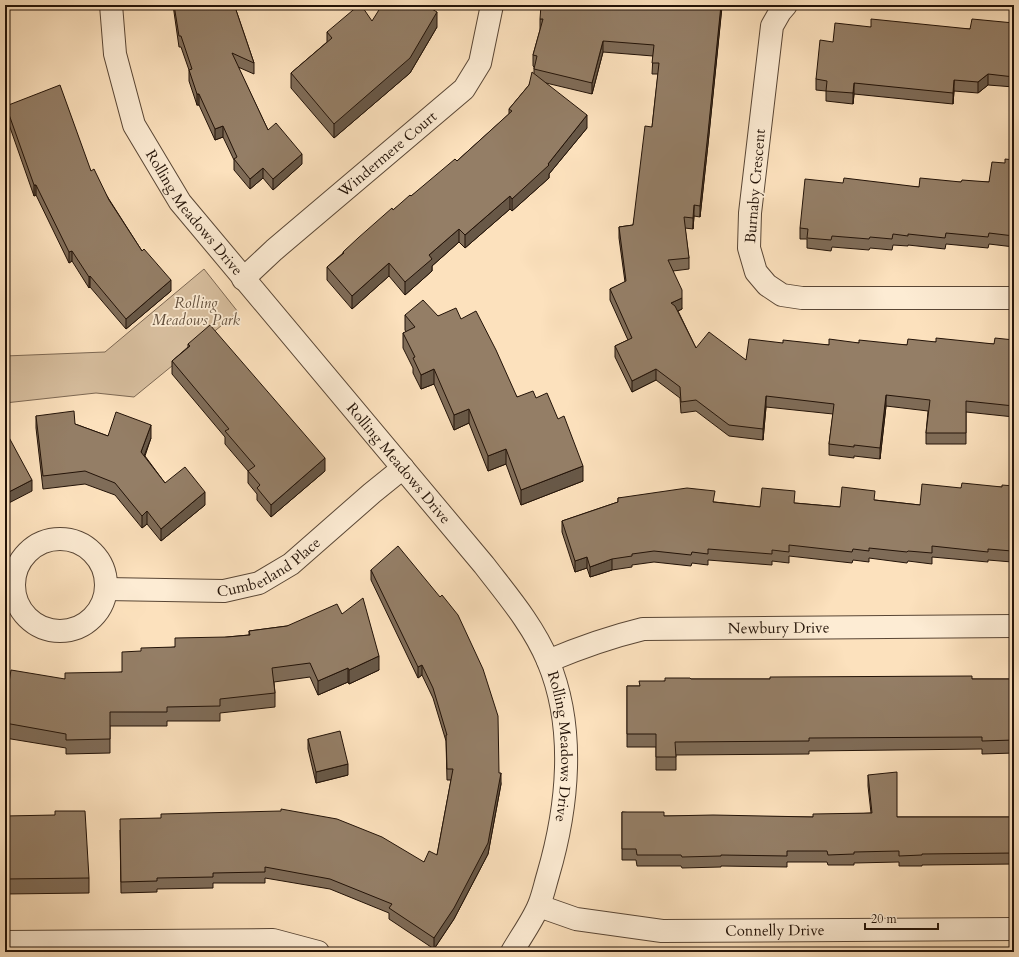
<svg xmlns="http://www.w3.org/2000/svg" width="1019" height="957" font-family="Cardo,serif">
<rect width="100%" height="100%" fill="#fce1bd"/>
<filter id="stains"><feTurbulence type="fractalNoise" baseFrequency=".005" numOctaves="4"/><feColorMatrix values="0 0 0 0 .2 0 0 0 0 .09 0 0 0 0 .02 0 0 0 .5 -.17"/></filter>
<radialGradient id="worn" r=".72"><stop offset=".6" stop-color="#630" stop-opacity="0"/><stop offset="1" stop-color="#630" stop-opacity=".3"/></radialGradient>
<!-- green -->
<polygon fill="#d7be9e" stroke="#7d6853" points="204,269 238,312 134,397 96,393 5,403 5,356 105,352"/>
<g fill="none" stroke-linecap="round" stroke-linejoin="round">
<!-- minor casing -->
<g stroke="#594635" stroke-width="24">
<g id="minor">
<path id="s1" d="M111,5l4,49 19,71 46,77 304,363c23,30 49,60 64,96 28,67 20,146 0,214 -3,10 -5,20 -9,30 -6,15 -19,33 -27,47"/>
<polyline points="786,5 780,12 772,26 750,213 749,248 756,272 767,285 782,295 802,298 1014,298"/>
<path id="s2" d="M243,279l31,-29 190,-161 16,-26 12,-58"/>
<circle cx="60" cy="585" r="46"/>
<path id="s3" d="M106,589l118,2 35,-8 32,-19 81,-71 31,-25"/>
<path id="s4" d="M548,661c31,-13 62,-24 95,-32l371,-3"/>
<path id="s5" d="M539,906l37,13 86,12 352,-2"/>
<polyline points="5,942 273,940 318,952"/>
</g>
</g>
<!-- minor -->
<use href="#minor" stroke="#fdecd4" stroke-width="22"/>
</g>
<!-- wall -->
<g fill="#7f6c58" stroke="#231308">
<polygon points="173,5 235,5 236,10 254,63 254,74 238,67 268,130 302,164 273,190 263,178 250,189 234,170 234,160 223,137 215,140 199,105 197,105 189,81 189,70 181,47 179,47"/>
<polygon points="722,5 708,144 700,217 694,216 693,229 685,228 689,258 689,269 673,271 682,309 678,311 696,348 746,360 783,343 829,345 859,343 907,345 936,342 994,344 1014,340 1014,417 966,412 966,444 926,444 926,433 928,411 886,406 880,459 854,456 854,458 829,455 829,444 833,414 766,407 763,440 729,436 696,411 681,413 680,398 656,380 632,392 615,357 615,346 628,340 610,300 610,289 625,282 619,238 619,227 633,225 652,127 658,74 652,74 653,56 603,52 592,94 546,83 587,128 549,174 549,178 512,211 510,209 465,248 459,242 432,266 432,271 405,295 389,276 352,309 327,280 327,267 343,253 343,252 393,210 457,161 509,114 509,109 529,85 534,73 534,67 533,66 533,55 540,30 540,19"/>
<polygon points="372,21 437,27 410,73 334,138 291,88 291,73 327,42 327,32"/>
<polygon points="1014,23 1014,87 988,85 978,93 954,91 953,104 854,94 853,104 826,101 826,91 816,90 816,79 833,42 871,27 970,29"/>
<polygon points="6,106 91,171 142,251 171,291 126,329 90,287 89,288 72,261 69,263 36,195 34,196 6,116"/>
<polygon points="1014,160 1014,247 989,244 988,248 946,244 945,249 908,245 908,246 893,245 892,250 870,248 869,250 832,247 831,251 807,248 807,239 800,239 800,228 843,183 919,187 961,182 989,182 1005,163"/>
<polygon points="405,315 438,316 461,319 517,397 536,398 583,481 521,505 506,464 488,471 469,423 454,430 434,384 421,389 413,373 413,368 403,348 403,333 406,332 405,330"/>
<polygon points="188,344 325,471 271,517 257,500 257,494 248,483 248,471 225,444 225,437 172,374 172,361 188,347"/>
<polygon points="36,416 75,424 108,436 151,438 145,456 165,483 205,505 161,541 147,524 142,528 115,495 85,484 43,489 36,428"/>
<polygon points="1014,486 1014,558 1013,557 1012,562 988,560 988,562 932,557 932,564 908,561 907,563 869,558 869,562 853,560 852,563 789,556 789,563 772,561 772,565 708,560 708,565 692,563 691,566 654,562 632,565 632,567 612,570 590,577 587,568 575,572 562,532 562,521 618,502 618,498 715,502 760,507 795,503 840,507 875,500 920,505 961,488 1002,487"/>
<polygon points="371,570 499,773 501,784 488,854 454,919 434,949 389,919 389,913 330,889 265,878 265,883 213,883 213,888 157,889 157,892 121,893 120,830 424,862 437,855 451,780 447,780 446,741 433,698 422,675 418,678 371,580"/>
<polygon points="342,614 379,670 349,684 348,682 318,695 310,677 274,682 275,693 275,707 220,713 220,721 167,721 167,726 110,726 110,753 66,754 66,748 5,738 6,701 65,679 122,672 141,651 175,647 227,637 249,635 249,631 287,626"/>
<polygon points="1014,676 1014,753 982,754 982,749 809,751 809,754 676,755 676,770 656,770 656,747 627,747 627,686 639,686 665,681 691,679 1011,679"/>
<polygon points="308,739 348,775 316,783 308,749"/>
<polygon points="868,775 897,817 1014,817 1014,864 922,865 922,866 899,866 899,862 854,863 854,865 828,865 827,862 787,862 787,867 721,866 721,867 682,868 681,866 637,866 636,860 622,860 622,812 664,816 813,817 871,813 868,786"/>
<polygon points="5,816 89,878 89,893 5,894"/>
</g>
<!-- shaded-wall -->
<g fill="#685847" stroke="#231308">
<polygon points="721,5 722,5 722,7 708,144 700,217 700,206"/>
<polygon points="437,12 437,27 410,73 334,138 334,124"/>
<polygon points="603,41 603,52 592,94 592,83"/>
<polygon points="988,74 988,85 978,93 978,82"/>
<polygon points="954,80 954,91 953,104 953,93"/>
<polygon points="854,83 854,94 853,104 853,93"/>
<rect x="197" y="94" width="2" height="11"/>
<polygon points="587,115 587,128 549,174 549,178 512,211 512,199 548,164"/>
<polygon points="223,126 223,137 215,140 215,129"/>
<polygon points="302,154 302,164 273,190 273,179"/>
<polygon points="263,168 263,178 250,189 250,179"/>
<polygon points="34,185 36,185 36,195 34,196"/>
<polygon points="510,196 510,209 465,248 465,235"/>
<polygon points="694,205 694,216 693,229 693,218"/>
<polygon points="459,229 459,242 432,266 432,271 405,295 405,282 429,255"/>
<polygon points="72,251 72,261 69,263 69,252"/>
<polygon points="389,263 389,276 352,309 352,296"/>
<polygon points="90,276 90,287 89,288 89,277"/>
<polygon points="171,280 171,291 126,329 126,319"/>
<polygon points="682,298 682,309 671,314 671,303"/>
<polygon points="434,369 434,384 421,389 421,375"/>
<polygon points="656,369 656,380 632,392 632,381"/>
<polygon points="886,395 886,406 880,459 880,448"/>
<polygon points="766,396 766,407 763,440 763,429"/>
<polygon points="469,409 469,423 454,430 454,415"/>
<polygon points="151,425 151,438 141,464 141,452"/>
<polygon points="506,449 506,464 488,471 488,456"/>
<polygon points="325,458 325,471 271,517 271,505"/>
<polygon points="583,466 583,481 521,505 521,490"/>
<polygon points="32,480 32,491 5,505 5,494"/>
<polygon points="205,492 205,505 161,541 161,529"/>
<polygon points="147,511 147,524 142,528 142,516"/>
<polygon points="587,557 587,568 575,572 575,561"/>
<polygon points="612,559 612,570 590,577 590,567"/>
<polygon points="379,656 379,670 349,684 349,670"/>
<polygon points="422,665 422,675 418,678 418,667"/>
<polygon points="348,668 348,682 318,695 318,681"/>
<polygon points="348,764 348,775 316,783 316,772"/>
<polygon points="501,773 501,784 488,854 454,919 434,949 434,938"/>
</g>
<!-- building -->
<g fill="#947e66" stroke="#231308">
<polygon points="174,5 235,5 236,10 254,63 232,53 268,130 276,123 302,154 273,179 263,168 250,179 234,159 237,157 223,126 215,129 199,94 197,94 189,70 192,69 181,36 179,36"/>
<polygon points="359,5 361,5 372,21 382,5 425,5 437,12 410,58 334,124 291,73 332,38 327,32"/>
<polygon points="541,5 721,5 708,133 700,206 694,205 693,218 684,217 689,258 668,260 682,290 682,298 671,303 675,306 696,348 709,332 746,360 749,339 783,343 783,340 829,345 829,339 859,343 859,340 907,345 908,339 936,342 936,338 994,344 995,338 1014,340 1014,406 966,401 966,433 926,433 930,400 886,395 880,448 854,445 854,447 829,444 834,404 766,396 763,429 729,425 696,400 681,402 680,387 656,369 632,381 615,346 632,338 610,289 626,281 619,227 633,225 645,126 652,127 659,63 652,63 654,45 603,41 592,83 534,69 537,56 533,55 543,19 540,19"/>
<polygon points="871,19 970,29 972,19 1014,23 1014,77 988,74 978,82 954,80 953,93 854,83 853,93 826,91 827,81 816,79 820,40 833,42 835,23 871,27"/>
<polygon points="532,72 587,115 548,164 549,165 512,199 510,196 465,235 459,229 429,255 432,259 405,282 389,263 352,296 327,267 344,253 343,252 358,238 392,208 393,210 410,195 411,196 455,159 457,161 512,111 509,109 529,85"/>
<polygon points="60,85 91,171 94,169 109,200 142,251 144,249 171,280 126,319 90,276 89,277 72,251 69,252 36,185 34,185 6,106"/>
<polygon points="1005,159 1014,160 1014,236 989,233 988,237 946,233 945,238 908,234 908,236 893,234 892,239 870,237 869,239 832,236 831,240 807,238 808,229 800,228 805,179 843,183 844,178 919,187 920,178 961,182 962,180 989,182 992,162 1005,163"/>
<polygon points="423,300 438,316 456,308 461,319 476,311 496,350 517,397 533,391 536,398 547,393 558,419 564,416 583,466 521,490 506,449 488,456 469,409 454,415 434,369 421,375 413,358 415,357 403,333 415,327 405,315"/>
<polygon points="210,325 325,458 271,505 257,488 260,485 248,471 255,466 225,431 229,429 172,361 190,346 188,344"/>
<polygon points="74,411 75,424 108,436 116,412 151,425 141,452 165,483 185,467 205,492 161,529 147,511 142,516 115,483 85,471 43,476 36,416"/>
<polygon points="5,430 32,480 5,494"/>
<polygon points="962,483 1002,487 1002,485 1014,486 1014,547 1013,546 1012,551 988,549 988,552 932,546 932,553 908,551 907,552 869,548 869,551 853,549 852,552 789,545 789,552 772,550 772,554 708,549 708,554 692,552 691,555 654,551 632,554 632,556 612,559 590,567 587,557 575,561 562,521 618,502 618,498 687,488 715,491 713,502 760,507 762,488 795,491 794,503 840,507 842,487 875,491 874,500 920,505 922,484 961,488"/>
<polygon points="398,546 440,597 442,595 458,615 483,669 498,716 499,773 501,773 488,843 454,908 434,938 389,908 392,904 330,879 265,867 265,872 213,873 213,877 157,878 157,881 121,882 120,819 161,818 161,814 281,811 281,809 337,819 382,837 424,862 429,851 437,855 453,769 447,769 446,735 447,735 433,688 422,665 418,667 371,570"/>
<polygon points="363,598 379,656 349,670 348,668 318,681 310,663 272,668 275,693 220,699 220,706 167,707 167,712 110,712 110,739 66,740 66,734 5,723 5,719 8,702 6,701 11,670 65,679 65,673 122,672 122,652 141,651 141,648 175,647 175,638 227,637 250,635 249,631 287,626 337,604 342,614"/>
<polygon points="972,676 972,679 1011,679 1011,676 1014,676 1014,740 982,741 982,737 809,738 809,741 675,742 676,757 656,757 656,734 627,734 627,686 640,686 639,681 665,681 665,678 690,678 691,679 770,679 770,677"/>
<polygon points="340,731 348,764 316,772 308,739"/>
<polygon points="897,772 897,817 1014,817 1014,853 922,854 922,855 899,856 899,851 854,852 854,854 828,855 827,851 787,851 787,856 721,855 721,856 682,857 681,855 637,855 636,849 622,849 622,812 664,812 664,816 713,815 813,817 813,814 872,813 868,775"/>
<polygon points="55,811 85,811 89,878 5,879 5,816 55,815"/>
</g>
<g text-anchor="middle" stroke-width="3.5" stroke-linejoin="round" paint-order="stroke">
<!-- street labels -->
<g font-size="15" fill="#231308" stroke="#fdecd4">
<text dy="5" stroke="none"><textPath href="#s2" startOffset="191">Windermere Court</textPath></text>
<text transform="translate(755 186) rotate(-85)" y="5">Burnaby Crescent</text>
<text dy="5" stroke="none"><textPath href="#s1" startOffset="229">Rolling Meadows Drive</textPath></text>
<text dy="5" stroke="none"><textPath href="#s1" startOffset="553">Rolling Meadows Drive</textPath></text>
<text dy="5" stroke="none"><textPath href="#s3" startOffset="169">Cumberland Place</textPath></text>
<text dy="5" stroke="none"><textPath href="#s4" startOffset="236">Newbury Drive</textPath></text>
<text dy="5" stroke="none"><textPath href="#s1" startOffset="889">Rolling Meadows Drive</textPath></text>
<text dy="5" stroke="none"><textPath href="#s5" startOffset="239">Connelly Drive</textPath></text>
</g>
<!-- park labels -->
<g font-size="15" font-style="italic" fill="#624f3c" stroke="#fdecd4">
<text x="196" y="308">Rolling<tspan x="196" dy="17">Meadows Park</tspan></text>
</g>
</g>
<!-- margin -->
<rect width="1019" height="957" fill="none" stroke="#fce1bd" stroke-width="20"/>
<rect x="6" y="6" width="1007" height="945" fill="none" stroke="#231308" stroke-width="2"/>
<rect x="10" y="10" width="999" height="937" fill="none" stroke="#231308"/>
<!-- scale -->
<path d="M865 923v6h73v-6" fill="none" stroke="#231308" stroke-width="2"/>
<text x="871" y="923" font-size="12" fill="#231308" stroke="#fdecd4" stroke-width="3" paint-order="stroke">20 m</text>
<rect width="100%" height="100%" filter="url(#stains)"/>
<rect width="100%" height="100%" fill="url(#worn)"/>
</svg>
